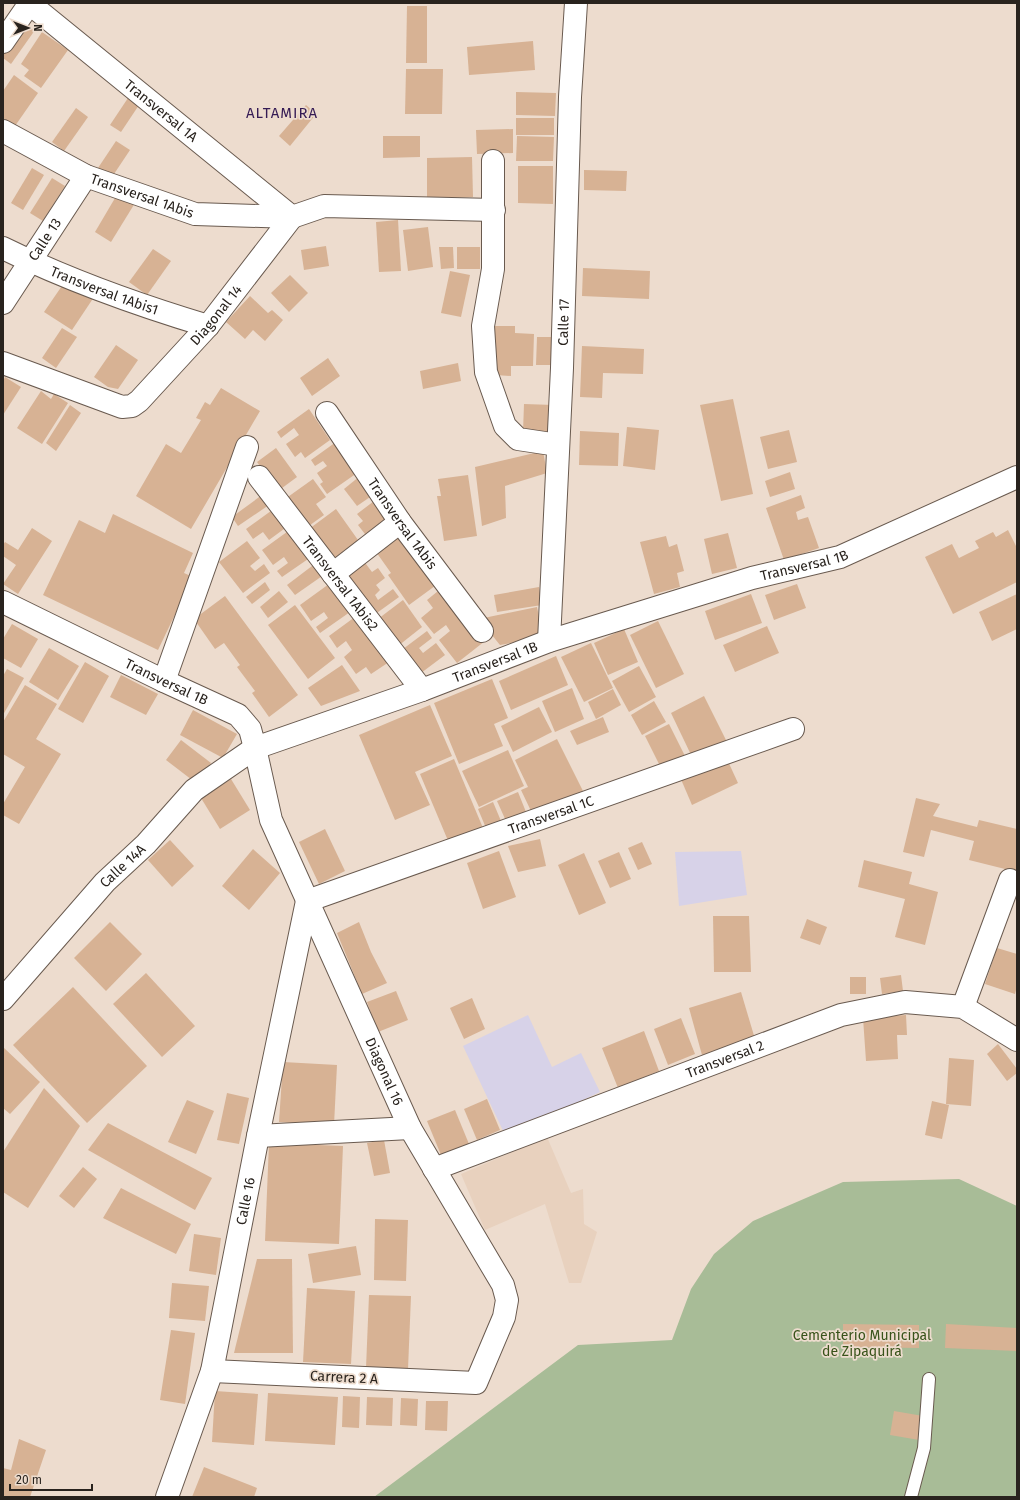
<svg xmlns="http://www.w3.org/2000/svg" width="1020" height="1500" font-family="'Fira Sans',sans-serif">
<rect width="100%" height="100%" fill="#eddcce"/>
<!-- commercial -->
<g fill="#d7d2e8">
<polygon points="741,851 747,895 679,906 675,852"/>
<polygon points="528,1015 552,1067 581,1053 600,1092 506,1137 463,1046"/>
</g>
<!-- built -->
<polygon fill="#e8d1be" points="547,1137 571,1193 583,1189 584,1224 597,1232 581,1283 569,1283 545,1204 485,1230 461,1174"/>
<!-- green -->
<polygon fill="#a8bc97" points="959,1179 1017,1206 1017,1497 374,1497 578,1345 672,1340 691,1289 714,1254 753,1221 843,1182"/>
<!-- building -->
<g fill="#d7b294">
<polygon points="407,6 427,6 427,63 406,63"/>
<polygon points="25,22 35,30 11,64 3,58 3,55"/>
<polygon points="42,32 68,50 41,88 24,76 29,70 21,64"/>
<polygon points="533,41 535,70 469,75 467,47"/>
<polygon points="406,69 443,69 442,114 405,114"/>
<polygon points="14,75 38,93 15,126 3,118 3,91"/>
<polygon points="132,92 143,99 121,132 110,125"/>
<polygon points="516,92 556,93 555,116 516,115"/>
<polygon points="306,105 316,114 290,146 279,136"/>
<polygon points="76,108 88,117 64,151 52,142"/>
<rect x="516" y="118" width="38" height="17"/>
<polygon points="513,129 513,153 477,154 476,130"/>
<polygon points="383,136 420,136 420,157 383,158"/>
<polygon points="517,136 554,137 553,161 516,161"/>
<polygon points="116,141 130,150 112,177 98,168"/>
<polygon points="472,157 473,197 427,198 427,158"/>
<polygon points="518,166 553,166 553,204 518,203"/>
<polygon points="32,168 44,175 23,210 11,203"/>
<polygon points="584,170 627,171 626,191 584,190"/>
<polygon points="52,178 65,186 43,221 30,213"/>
<polygon points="118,193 135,203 111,242 95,232"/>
<polygon points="398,220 401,271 379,272 376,222"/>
<polygon points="428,227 433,267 408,271 403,230"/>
<polygon points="326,246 329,266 304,270 301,250"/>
<polygon points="439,247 453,247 454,268 441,269"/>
<rect x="457" y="247" width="23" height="22"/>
<polygon points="153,249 171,261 147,295 129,282"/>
<polygon points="583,268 650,271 649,299 582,296"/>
<polygon points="450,271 470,275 461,317 441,313"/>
<polygon points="290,275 308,293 289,312 271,293"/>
<polygon points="66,280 96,294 72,330 44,312"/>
<polygon points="250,296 268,313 272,310 283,320 265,341 253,330 245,339 226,322"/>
<polygon points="491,326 515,326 515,333 534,334 533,366 511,366 511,376 495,375 496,344 491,344"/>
<polygon points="62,328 77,337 56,368 42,358"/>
<polygon points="537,337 555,337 551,365 536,365"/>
<polygon points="116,345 138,360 118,389 108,387 94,377"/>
<polygon points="582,346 644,349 643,374 603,373 602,398 580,397"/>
<polygon points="328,358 340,376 312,396 300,378"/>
<polygon points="458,363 461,381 423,389 420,371"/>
<polygon points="5,377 21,387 3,415 3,381"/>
<polygon points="221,388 260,411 191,529 136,496 166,444 181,453 201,420 196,418 205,402 210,405"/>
<polygon points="41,391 51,399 54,394 68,403 42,444 17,428"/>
<polygon points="733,399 753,494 721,501 700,405"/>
<polygon points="524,404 554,405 553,432 523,432"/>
<polygon points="70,405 81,413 56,451 46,443"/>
<polygon points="309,409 330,440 305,458 301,452 295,457 286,444 299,435 294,428 281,438 277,432"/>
<polygon points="627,427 659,430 655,470 623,466"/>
<polygon points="789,430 797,462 768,469 760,437"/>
<polygon points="580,431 619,433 618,466 579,465"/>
<polygon points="336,442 357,473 327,494 320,484 323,482 317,473 327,466 323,461 315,466 311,460"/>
<polygon points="276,448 297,477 278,491 257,462"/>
<polygon points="543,451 547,473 505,486 506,518 482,526 475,467"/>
<polygon points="790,472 795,489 770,497 765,481"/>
<polygon points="468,475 477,536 444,541 437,496 441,496 438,479"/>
<polygon points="360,476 373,495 357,506 344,489"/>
<polygon points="313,479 326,497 316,504 324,515 306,528 285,499"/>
<polygon points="262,495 269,505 238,526 232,517"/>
<polygon points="801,495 805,508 796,512 798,520 808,517 819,548 784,560 766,508"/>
<polygon points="378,498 394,520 368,538 358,525 363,521 357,514"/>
<polygon points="275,508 288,526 269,540 263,532 253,539 246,529"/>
<polygon points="336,509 358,540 349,548 352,552 334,564 309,529"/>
<polygon points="113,514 193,553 184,573 193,577 158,650 43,595 79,520 105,533"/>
<polygon points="32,528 52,541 18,594 3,584 16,565 3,556 3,545 5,542 18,550"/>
<polygon points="291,529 311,557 282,577 277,571 288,563 284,557 273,565 262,550"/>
<polygon points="401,529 439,583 409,605 388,575 391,573 374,549"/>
<polygon points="1008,530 1017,548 1017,582 953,614 925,557 952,544 959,558 979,548 975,541 993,532 996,537"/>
<polygon points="728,533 737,568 712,574 704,539"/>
<polygon points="666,536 669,547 677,544 684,571 677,573 680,587 654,594 640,542"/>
<polygon points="247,541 260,558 250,566 255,571 264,564 270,573 243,593 219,562"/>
<polygon points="363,560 372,572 378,568 385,578 376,585 380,590 375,595 378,600 393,589 399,597 374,615 345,574"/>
<polygon points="316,563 325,574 295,595 287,585"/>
<polygon points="265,582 270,590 252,604 246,597"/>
<polygon points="329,584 350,612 320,633 316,627 328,618 324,612 311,621 300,605"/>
<polygon points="797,584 806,608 774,620 765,595"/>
<polygon points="443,587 485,641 457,663 439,640 450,631 446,625 434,634 421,618 433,608 427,600"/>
<polygon points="539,587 542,605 497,612 494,595"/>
<polygon points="279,591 288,602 268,618 260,607"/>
<polygon points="751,594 762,623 715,640 705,611"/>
<polygon points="1017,594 1017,629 992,641 979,612"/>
<polygon points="225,596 298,695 269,717 252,693 255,691 237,667 240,665 224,643 215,649 194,619"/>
<polygon points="403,600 422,627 398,646 378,619"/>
<polygon points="295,605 335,658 308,679 268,625"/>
<polygon points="537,607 543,637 500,645 479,619"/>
<polygon points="359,614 392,660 371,674 366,667 356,674 344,657 352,650 346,641 337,648 329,636"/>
<polygon points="658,621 684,674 656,688 630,635"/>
<polygon points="12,624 38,639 21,668 3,658 3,639"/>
<polygon points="767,626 779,653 735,672 723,645"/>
<polygon points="624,629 638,662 608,675 594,643"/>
<polygon points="427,631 432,638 419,648 423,653 436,643 445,655 421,673 403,649"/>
<polygon points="591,643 613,688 584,702 561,657"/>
<polygon points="49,648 79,666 58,700 29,682"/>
<polygon points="556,656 568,685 511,710 499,681"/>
<polygon points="85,662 109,676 83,723 58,709"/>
<polygon points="342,665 360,691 321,706 308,688"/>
<polygon points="639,666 656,697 629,712 612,681"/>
<polygon points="7,669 24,678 3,715 3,676"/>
<polygon points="121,675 158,694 146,715 110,697"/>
<polygon points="492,679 508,718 494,724 503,746 459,764 434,703"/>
<polygon points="25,685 57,704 36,739 61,754 19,824 3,815 3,804 25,767 3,754 3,722"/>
<polygon points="572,688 584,719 555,732 542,701"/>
<polygon points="613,689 621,705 596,719 588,702"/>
<polygon points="704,696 727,742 693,759 671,713"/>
<polygon points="654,701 666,722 642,735 631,715"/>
<polygon points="430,705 452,756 415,772 430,805 395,820 359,735"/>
<polygon points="539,707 552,732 513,752 501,726"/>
<polygon points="193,710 237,734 223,758 180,735"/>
<polygon points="603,717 609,732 577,745 570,731"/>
<polygon points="669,724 687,760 663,772 645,736"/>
<polygon points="557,739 585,795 531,811 521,790 528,787 515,760"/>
<polygon points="181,740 211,763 196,783 166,760"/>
<polygon points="508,750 524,786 479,807 462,771"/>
<polygon points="726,757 738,783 692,805 680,777"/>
<polygon points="454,759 483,828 449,843 420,774"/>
<polygon points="231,779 250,810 220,829 201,798"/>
<polygon points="518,792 526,812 506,821 497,801"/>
<polygon points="916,798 940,804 933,816 977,827 979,820 1017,829 1017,872 969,860 974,841 931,830 924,857 903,852"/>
<polygon points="493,802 501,821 486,828 478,809"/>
<polygon points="325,829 345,871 319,884 299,842"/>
<polygon points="540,839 546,866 518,872 508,846"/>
<polygon points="170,840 194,866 172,887 148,860"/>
<polygon points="642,842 652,864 638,870 628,848"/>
<polygon points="253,849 280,873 249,910 222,886"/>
<polygon points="499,851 516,897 483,909 467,863"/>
<polygon points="619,852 631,879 610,888 598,861"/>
<polygon points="584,853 606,903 579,915 558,865"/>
<polygon points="864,860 912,872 909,884 938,892 925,945 895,937 905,899 858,887"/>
<polygon points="713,916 749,916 751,972 714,972"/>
<polygon points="807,919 827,927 820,945 800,938"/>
<polygon points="110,922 142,954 106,991 74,958"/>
<polygon points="359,922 371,952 387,983 362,994 337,933"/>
<polygon points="997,948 1017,954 1017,986 1015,994 985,984"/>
<polygon points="146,973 195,1026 162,1057 113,1004"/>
<polygon points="901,975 903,991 882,994 880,978"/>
<rect x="850" y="977" width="16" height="17"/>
<polygon points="73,987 147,1066 87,1123 13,1045"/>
<polygon points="396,991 408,1020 378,1032 367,1002"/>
<polygon points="741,992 755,1039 702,1055 689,1008"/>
<polygon points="472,998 485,1029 464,1039 450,1008"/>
<polygon points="906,1015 907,1035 897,1035 898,1059 866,1061 863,1018"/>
<polygon points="681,1018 695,1054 668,1065 654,1029"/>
<polygon points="644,1031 659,1071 618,1088 602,1048"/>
<polygon points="998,1044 1017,1069 1017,1073 1007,1081 987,1054"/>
<polygon points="3,1047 40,1082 10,1114 3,1108"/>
<polygon points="949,1058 974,1060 971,1106 946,1104"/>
<polygon points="283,1062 337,1065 334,1125 279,1122"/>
<polygon points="44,1088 80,1126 28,1208 3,1192 3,1152"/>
<polygon points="227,1093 249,1098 239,1144 217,1140"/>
<polygon points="487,1099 500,1130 477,1140 464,1109"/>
<polygon points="187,1100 214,1111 196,1154 168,1142"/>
<polygon points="932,1101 949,1105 942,1139 925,1135"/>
<polygon points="455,1110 469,1144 441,1155 427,1121"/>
<polygon points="108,1123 212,1178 195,1210 88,1150"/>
<polygon points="384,1140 390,1173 374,1176 367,1143"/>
<polygon points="269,1143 343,1146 339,1244 265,1241"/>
<polygon points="83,1167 97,1179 74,1208 59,1196"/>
<polygon points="121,1188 191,1224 176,1254 103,1218"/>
<polygon points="375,1219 408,1220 406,1281 374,1280"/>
<polygon points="194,1234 221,1238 216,1275 189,1271"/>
<polygon points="356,1246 361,1275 313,1283 308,1254"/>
<polygon points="257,1259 292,1259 293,1353 234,1353"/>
<polygon points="172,1283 209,1286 205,1321 169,1318"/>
<polygon points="307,1288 355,1291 351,1364 303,1362"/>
<polygon points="369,1295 411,1296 408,1369 366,1368"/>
<polygon points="843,1324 919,1325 919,1348 843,1347"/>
<polygon points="946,1324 1017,1328 1017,1351 945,1348"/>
<polygon points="171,1330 195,1333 185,1404 160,1400"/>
<polygon points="215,1391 258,1394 254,1445 212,1442"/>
<polygon points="268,1393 338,1397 335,1445 265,1441"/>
<polygon points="343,1396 360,1397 359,1428 342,1427"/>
<polygon points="367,1397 393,1398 392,1426 366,1425"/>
<polygon points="401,1398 418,1399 417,1426 400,1425"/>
<polygon points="426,1401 448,1401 447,1431 425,1430"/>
<polygon points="894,1411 923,1416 919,1440 890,1435"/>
<polygon points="19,1439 46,1450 30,1497 3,1497 3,1468 11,1470"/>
<polygon points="204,1467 257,1488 254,1497 192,1497"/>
</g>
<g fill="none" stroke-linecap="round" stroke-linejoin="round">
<!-- lane casing -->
<g stroke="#695a4f" stroke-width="14">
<polyline id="lane" points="911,1497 924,1448 929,1379"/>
</g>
<!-- street casing -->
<g stroke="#695a4f" stroke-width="24">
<g id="street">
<path id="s1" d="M30,4l262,213"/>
<polyline points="3,42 30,3"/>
<path id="s2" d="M3,131l83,45 109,38 97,3 32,-11 170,4"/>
<polyline points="493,161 493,269 483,326 486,372 505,426 518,439 558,445"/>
<path id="s3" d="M3,248c65,32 135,57 205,78"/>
<path id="s4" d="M3,303l83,-127"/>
<path id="s5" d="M3,363l119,44 10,-1 7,-5 69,-75 84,-109"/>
<path id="s6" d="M327,413l73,109 82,109"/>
<path id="s7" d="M259,477l163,213"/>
<polyline points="333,574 400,522"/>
<path id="s8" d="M3,602l161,79 74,34 12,14 5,19 167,-58 127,-49 203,-63 88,-21 177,-80"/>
<path id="s9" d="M549,641l13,-273 8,-271 6,-94"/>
<polyline points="164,681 247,447"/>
<path id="s10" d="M3,999l102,-117 41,-38 48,-54 61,-42 16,72 139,308 93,157 4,15 -3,17 -28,66 -264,-12"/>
<polyline points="963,1007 1010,880"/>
<polyline points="258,1136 410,1128"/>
<path id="s11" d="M434,1169l407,-154 64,-13 58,5 54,33"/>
<path id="s12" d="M167,1497l45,-126 46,-235 49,-235 486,-172"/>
</g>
</g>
<!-- lane -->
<use href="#lane" stroke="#fff" stroke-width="12"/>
<!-- street -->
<use href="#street" stroke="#fff" stroke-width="22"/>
</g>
<g text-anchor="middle" stroke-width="3.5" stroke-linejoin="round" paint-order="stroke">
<!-- street labels -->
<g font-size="14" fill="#29231e" stroke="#eddcce">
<text dy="5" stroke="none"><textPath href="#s1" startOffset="169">Transversal 1A</textPath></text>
<text dy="5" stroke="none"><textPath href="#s2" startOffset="154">Transversal 1Abis</textPath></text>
<text dy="5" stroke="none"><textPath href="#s4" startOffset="76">Calle 13</textPath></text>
<text dy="5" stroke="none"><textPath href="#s3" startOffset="110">Transversal 1Abis1</textPath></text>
<text dy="5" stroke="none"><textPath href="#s5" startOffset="261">Diagonal 14</textPath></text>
<text dy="5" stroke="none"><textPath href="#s9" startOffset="319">Calle 17</textPath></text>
<text dy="5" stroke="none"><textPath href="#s6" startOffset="134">Transversal 1Abis</textPath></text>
<text dy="5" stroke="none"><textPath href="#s8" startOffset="878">Transversal 1B</textPath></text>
<text dy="5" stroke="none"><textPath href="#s7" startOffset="134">Transversal 1Abis2</textPath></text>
<text dy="5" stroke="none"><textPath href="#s8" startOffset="554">Transversal 1B</textPath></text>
<text dy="5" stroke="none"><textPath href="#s8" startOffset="182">Transversal 1B</textPath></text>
<text dy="5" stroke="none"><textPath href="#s12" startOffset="872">Transversal 1C</textPath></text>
<text dy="5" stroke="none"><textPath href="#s10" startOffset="179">Calle 14A</textPath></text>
<text dy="5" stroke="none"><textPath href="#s11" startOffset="311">Transversal 2</textPath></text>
<text dy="5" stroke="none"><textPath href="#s10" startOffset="707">Diagonal 16</textPath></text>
<text dy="5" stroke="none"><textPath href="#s12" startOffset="307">Calle 16</textPath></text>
<text transform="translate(344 1377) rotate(3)" y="5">Carrera 2 A</text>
</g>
<!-- park labels -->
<g font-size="14" fill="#38531a" stroke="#eddcce">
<text x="862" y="1340">Cementerio Municipal<tspan x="862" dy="16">de Zipaquirá</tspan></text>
</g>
<!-- neighbourhood labels -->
<g font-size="15" letter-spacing="1" fill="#351b54" stroke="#eddcce">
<text x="282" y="118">ALTAMIRA</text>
</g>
</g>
<!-- border -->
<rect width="1020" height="1500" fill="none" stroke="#29231e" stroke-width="8"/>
<!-- north arrow -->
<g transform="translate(28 28) rotate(90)" stroke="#eddcce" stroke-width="3" paint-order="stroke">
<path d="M0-3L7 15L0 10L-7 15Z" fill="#29231e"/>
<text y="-6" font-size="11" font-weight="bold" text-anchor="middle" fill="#29231e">N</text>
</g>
<!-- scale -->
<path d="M10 1484v6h82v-6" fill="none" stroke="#29231e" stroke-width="2"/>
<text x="16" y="1484" font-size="12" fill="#29231e" stroke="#eddcce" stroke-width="3" paint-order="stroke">20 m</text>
</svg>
